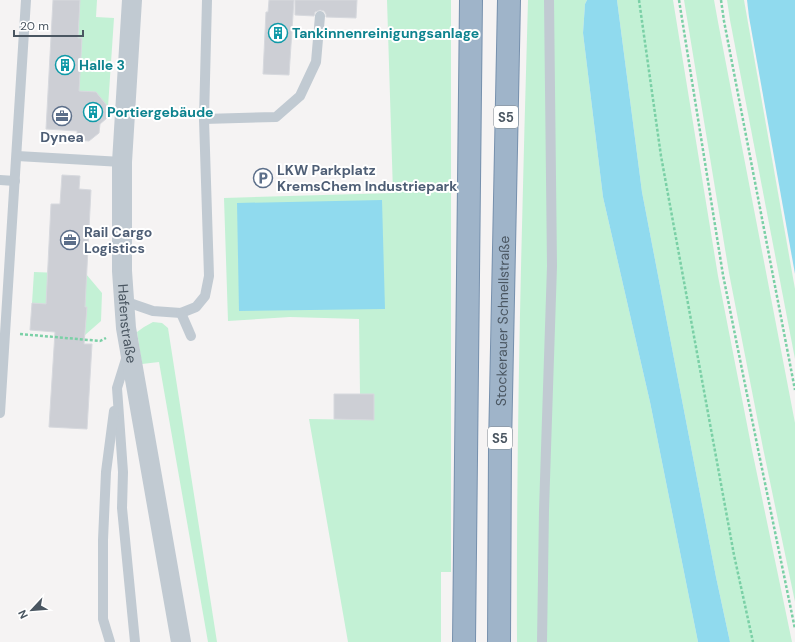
<svg xmlns="http://www.w3.org/2000/svg" width="795" height="642" font-family="'DM Sans',sans-serif">
<rect width="100%" height="100%" fill="#f5f3f3"/>
<!-- green -->
<g fill="#c3f1d5">
<polygon points="80,0 97,0 96,17 114,18 108,107 96,92 79,91 82,39 78,38"/>
<polygon points="387,0 451,0 451,572 441,572 441,642 348,642 309,419 374,420 374,395 360,394 359,319 290,317 228,321 224,198 393,193"/>
<path d="M528,0h59l-2,4 -2,29 20,164 47,205 48,240h-181c-1,-214 5,-428 11,-642z"/>
<polygon points="617,0 673,0 718,276 752,450 792,642 730,642 716,577 642,192"/>
<polygon points="684,0 714,0 718,22 795,423 795,602 763,448 729,273"/>
<polygon points="727,0 744,0 795,289 795,359 730,20"/>
<polygon points="34,272 86,274 102,293 101,321 85,335 87,307 32,303"/>
<polygon points="153,322 162,323 168,328 217,642 208,642 159,362 142,364 137,332 144,327"/>
</g>
<!-- water -->
<g fill="#90daee">
<polygon points="587,0 617,0 642,192 716,577 730,642 698,642 650,402 603,197 583,33 585,4"/>
<polygon points="747,0 795,0 795,274 749,17"/>
<polygon points="382,200 385,309 239,311 237,203"/>
</g>
<!-- building -->
<g fill="#cdcfd5" stroke="#d7d9de">
<polygon points="53,0 80,0 78,38 82,38 79,91 96,92 108,107 107,118 100,124 99,133 89,141 77,140 77,131 46,129"/>
<polygon points="269,0 294,0 289,75 263,74 266,12 268,12"/>
<polygon points="295,0 357,0 356,18 326,17 326,14 324,11 320,10 315,12 314,16 295,15"/>
<polygon points="62,175 80,176 79,189 91,190 85,307 87,307 84,344 92,344 87,429 49,427 55,332 30,330 32,303 46,304 51,204 60,204"/>
<polygon points="334,394 374,394 374,420 334,419"/>
</g>
<g fill="none" stroke-linecap="round" stroke-linejoin="round">
<!-- trunk casing -->
<g stroke="#7690ad" stroke-width="24">
<g id="trunk">
<polyline points="464,642 471,0"/>
<path id="s2" d="M499,642l1,-195 9,-447"/>
</g>
</g>
<!-- path -->
<g stroke="#7ad0a6" stroke-width="2.5" stroke-dasharray="3 2" stroke-linecap="butt">
<polyline points="639,0 661,156 734,555 753,642"/>
<polyline points="679,0 723,275 758,449 795,629"/>
<polyline points="721,0 724,21 795,390"/>
<polyline points="20,334 100,341 106,338"/>
</g>
<!-- service -->
<g stroke="#c1cad2" stroke-width="10">
<polyline points="204,119 276,117 300,96 316,62 320,16"/>
<polyline points="17,156 122,162"/>
<polyline points="0,180 15,181"/>
<polyline points="124,301 153,311 181,313 196,307 205,296 209,276 204,119 207,0"/>
<polyline points="181,313 191,336"/>
<polyline points="127,356 117,388 123,472 122,508 135,642"/>
<polyline points="0,413 26,0"/>
<polyline points="110,642 103,619 103,540 106,472 114,411"/>
<polyline points="542,642 544,510 552,266 549,0"/>
</g>
<!-- minor -->
<path stroke="#c1cad2" stroke-width="20" id="s1" d="M132,0l-10,162v109l4,57 55,314"/>
<!-- trunk -->
<use href="#trunk" stroke="#9fb4c9" stroke-width="22"/>
</g>
<!-- icons -->
<defs>
<g id="building-ring" transform="scale(1)"><circle r="9.5" fill="#fff" stroke="#0f9aa8" stroke-width="1.5"/><path d="M-4-6H4V6H1V3H-1V6H-4ZM-2.5-4.3h1.7v1.8h-1.7ZM.8-4.3h1.7v1.8H.8ZM-2.5-1h1.7V.8h-1.7ZM.8-1h1.7V.8H.8Z" fill="#0f9aa8"/></g>
<g id="office-ring" transform="scale(1)"><circle r="9.5" fill="#fff" stroke="#5c6f8a" stroke-width="1.5"/><path d="M-6-3h4V-5.5h4V-3h4V5H-6ZM-1-4.5V-3h2v-1.5ZM-6 0V1H6V0Z" fill="#5c6f8a"/></g>
<g id="parking-ring" transform="scale(1)"><circle r="9.5" fill="#fff" stroke="#5c6f8a" stroke-width="1.5"/><path d="M-3.5-5.5H1a3.5 3.5 0 0 1 0 7H-1V5.5H-3.5ZM-1-3.4V-.6H.8a1.4 1.4 0 0 0 0-2.8Z" fill="#5c6f8a"/></g>
</defs>
<g fill-rule="evenodd">
<use href="#building-ring" x="278" y="33"/>
<use href="#building-ring" x="65" y="65"/>
<use href="#building-ring" x="93" y="112"/>
<use href="#office-ring" x="62" y="116"/>
<use href="#parking-ring" x="263" y="178"/>
<use href="#office-ring" x="70" y="240"/>
</g>
<g text-anchor="middle" stroke-width="4" stroke-linejoin="round" paint-order="stroke">
<!-- shield labels -->
<g fill="#fff" stroke="#808990" stroke-width="1">
<rect x="494" y="106" width="24" height="22" rx="3"/>
<rect x="488" y="427" width="24" height="22" rx="3"/>
</g>
<g font-size="13" font-weight="bold" fill="#4a5661">
<text x="506" y="122">S5</text>
<text x="500" y="443">S5</text>
</g>
<!-- culture labels -->
<g font-size="14" font-weight="bold" fill="#0d838f" stroke="#fff" text-anchor="start">
<text x="292" y="38">Tankinnenreinigungsanlage</text>
<text x="79" y="70">Halle 3</text>
<text x="107" y="117">Portiergebäude</text>
</g>
<!-- service labels -->
<g font-size="14" font-weight="bold" fill="#4e5e75" stroke="#fff" text-anchor="start">
<text x="62" y="142" text-anchor="middle">Dynea</text>
<text x="277" y="175">LKW Parkplatz<tspan x="277" dy="16">KremsChem Industriepark</tspan></text>
<text x="84" y="237">Rail Cargo<tspan x="84" dy="16">Logistics</tspan></text>
</g>
<!-- street labels -->
<g font-size="14" fill="#4a5661" stroke="#fff">
<text dy="5" stroke="none"><textPath href="#s2" startOffset="321">Stockerauer Schnellstraße</textPath></text>
<text dy="5" stroke="none"><textPath href="#s1" startOffset="324">Hafenstraße</textPath></text>
</g>
</g>
<!-- north arrow -->
<g transform="translate(32 610) rotate(244)" stroke="#ffffff" stroke-width="3" paint-order="stroke">
<path d="M0-3L7 15L0 10L-7 15Z" fill="#4a5661"/>
<text y="-6" font-size="11" font-weight="bold" text-anchor="middle" fill="#4a5661">N</text>
</g>
<!-- scale -->
<path d="M14 30v6h69v-6" fill="none" stroke="#4a5661" stroke-width="2"/>
<text x="20" y="30" font-size="12" fill="#4a5661" stroke="#ffffff" stroke-width="3" paint-order="stroke">20 m</text>
</svg>
